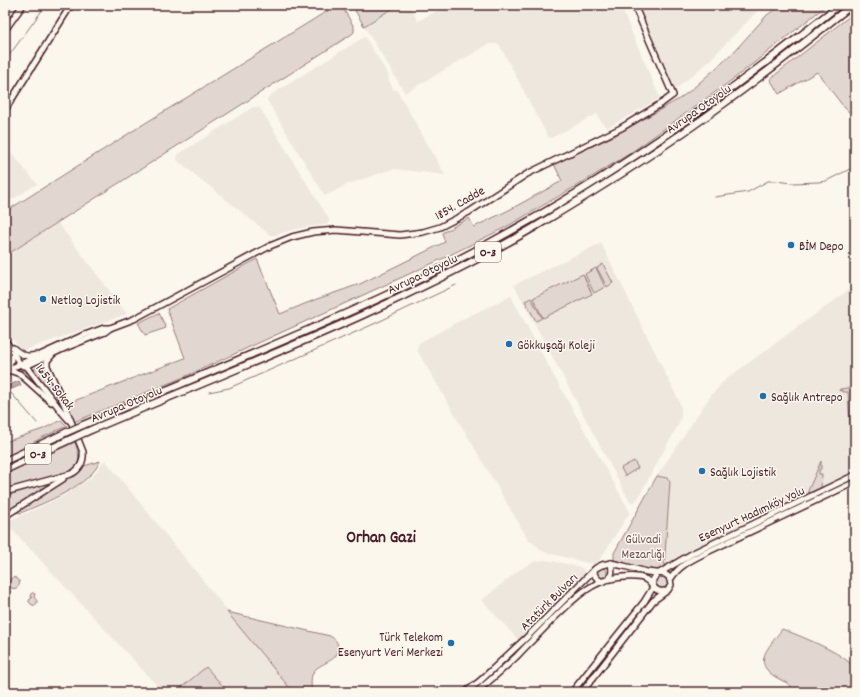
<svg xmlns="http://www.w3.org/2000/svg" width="860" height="697" font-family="Dekko,sans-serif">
<rect width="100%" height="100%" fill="#fbf7ec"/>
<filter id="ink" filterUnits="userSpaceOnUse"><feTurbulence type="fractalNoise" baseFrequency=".025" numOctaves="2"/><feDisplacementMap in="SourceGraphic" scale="8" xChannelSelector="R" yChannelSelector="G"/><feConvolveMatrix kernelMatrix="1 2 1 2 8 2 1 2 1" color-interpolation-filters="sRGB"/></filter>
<g filter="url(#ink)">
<!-- built -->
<g fill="#eee7de">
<polygon points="398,5 405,5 406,7 409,5 418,21 447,5 620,5 660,98 607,128 601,122 597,114 551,138 548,137 499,44 489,44 405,93 364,26"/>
<polygon points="635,5 763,5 709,61 677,88 675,89 671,87"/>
<polygon points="365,37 389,76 388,79 394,90 397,90 445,175 395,169 389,170 346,185 325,196 268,102 267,99 272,94 356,42"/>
<polygon points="253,107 257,107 260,108 329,219 329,221 327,225 312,226 292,230 275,235 270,235 178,161 177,157 179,154"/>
<polygon points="5,145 37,184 5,204"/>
<polygon points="58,223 127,314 22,351 5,330 5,256"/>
<polygon points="601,243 680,403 681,407 681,418 678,425 637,500 633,503 629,500 514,285"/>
<polygon points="855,283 855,472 735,528 664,568 670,482 667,478 657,476 708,399 725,380 846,292"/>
<polygon points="511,296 550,369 630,512 597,564 592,564 544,552 528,539 418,352 417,347 419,343 463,319"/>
<polygon points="105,460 294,692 163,692 5,522 36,509 63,496 92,477"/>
<polygon points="544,560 552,561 580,567 583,569 584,572 582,578 519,641 482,600 519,570 534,562"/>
</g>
<!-- green -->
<g fill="#e2d7d0" stroke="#967b7e">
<polygon points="337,5 341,5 354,27 354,32 352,34 5,256 5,212 139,127"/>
<polygon points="352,5 398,5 364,26"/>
<polygon points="782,5 827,5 736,77 629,154 583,182 506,227 444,258 184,377 74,422 66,404 185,358 167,309 257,259 280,314 317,299 360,284 445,242 442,233 469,218 474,227 509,210 562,181 554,164 614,136 679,99 691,90 731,55 767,15"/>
<polygon points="855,12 855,114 851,114 843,106 817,72 779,94 770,79"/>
<polygon points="603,264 613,283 607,287 597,268"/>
<polygon points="596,268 605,287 594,293 585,274"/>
<polygon points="583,274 592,294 543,318 533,298"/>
<polygon points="531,298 542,318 536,321 525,301"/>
<polygon points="159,313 166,328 145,335 138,323"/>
<polygon points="44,364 45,370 62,404 62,408 32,370"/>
<polygon points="20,368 30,375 45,395 18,371"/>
<polygon points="849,388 851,390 853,441 851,442 848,392 842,392 842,390 839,391 840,389"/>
<polygon points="61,420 67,426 43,437 5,458 5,442 43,429"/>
<path d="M75,442c3,10 7,21 -1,29l-69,18v-15z"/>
<path d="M100,461c-9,24 -54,41 -77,51l-4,1 -5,-3 67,-43z"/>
<polygon points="634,461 638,468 625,476 621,468"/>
<polygon points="821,461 821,469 819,470 819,474 822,474 821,487 820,488 809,493 808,491"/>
<polygon points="657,476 667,478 670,482 664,568 658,571 654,571 618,562 615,561 614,559 614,553"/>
<polygon points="50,483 47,486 5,513 5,496"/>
<circle cx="602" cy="573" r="5"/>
<circle cx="662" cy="582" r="6"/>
<circle cx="14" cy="583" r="5.5"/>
<path d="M32,593h1l2,1 -1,3 3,4c0,3 -2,5 -5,4l-3,-3v-2l3,-2 -2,-3z"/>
<path d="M227,612l103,24c5,3 8,6 8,12 0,14 -17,14 -24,23 -4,6 -3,14 -2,21h-19z"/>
<path d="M782,629c16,6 64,25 71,38 4,7 2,18 2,25h-61c-4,-9 -6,-8 -13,-12 -32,-16 -13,-31 1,-51z"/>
<polygon points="206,667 228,692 176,692"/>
</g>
<!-- water -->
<polygon fill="#bfadaa" stroke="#907477" points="19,381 21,385 5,392 5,387"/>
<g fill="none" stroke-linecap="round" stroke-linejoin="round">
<!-- stream -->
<g stroke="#907477" stroke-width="1">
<polyline points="5,61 46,5"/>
<polyline points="715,197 748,192 768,181 776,181 792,183 819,182 826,181 852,168"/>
<polyline points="8,391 12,394 37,423"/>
<polyline points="209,392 229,388 270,370 376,323 456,285"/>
</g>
<!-- primary casing -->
<g stroke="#4a1f2b" stroke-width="8">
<g id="primary">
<polyline points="5,30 23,5"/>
<polyline points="5,110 71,5"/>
<polyline points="5,340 20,364 23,366 26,366 65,348 105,332 110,328 134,319 270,246 292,237 313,232 336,230 400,235 423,232 440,227 469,212 527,174 621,128 662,103 673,95 634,5"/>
<path d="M13,348c7,6 13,10 23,7"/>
<polyline points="25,364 62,412 69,420"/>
<path d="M6,369c5,-6 6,-10 5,-18"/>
<polyline points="5,371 82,336 104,328 110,328"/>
<polyline points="6,371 12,371 20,374 51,402"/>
<path d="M5,492l66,-18c9,-4 13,-13 12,-22l-18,-46 -18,-40v-5l5,-6"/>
<polyline points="5,516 63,479"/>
<path d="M594,570c0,5 2,9 7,11"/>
<path d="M608,579c5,-4 4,-9 3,-16"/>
<path d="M670,580c8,-14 21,-20 35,-27l150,-71"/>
<polyline points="466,692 480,681 526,638 596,568 602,565 611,563 624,566 647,572 665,574 669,577 670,580 671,585 668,590 653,601 582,692"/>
<path d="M476,692c14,-11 28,-24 41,-36 11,-12 23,-23 34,-35 19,-18 37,-39 64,-43 10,-1 21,-3 30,1 8,4 9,14 19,12"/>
<polyline points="572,692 644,602 652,589 653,580 656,575 695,552 855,475"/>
</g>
</g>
<!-- highway casing -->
<g stroke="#4a1f2b" stroke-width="9">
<g id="highway">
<path d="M83,425c99,-42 199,-82 297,-127 48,-22 94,-46 140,-72 113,-63 218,-140 319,-221"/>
<path d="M86,432c150,-64 305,-121 447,-204 66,-39 131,-80 193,-126 43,-31 84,-64 126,-97"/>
<polyline points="5,461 67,432"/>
<polyline points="5,470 71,439"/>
</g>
</g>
<!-- primary -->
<use href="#primary" stroke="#fbf7ec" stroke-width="5"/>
<!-- highway -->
<use href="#highway" stroke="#fbf7ec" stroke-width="6"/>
<!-- highway-bridge casing -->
<g stroke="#4a1f2b" stroke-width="9" stroke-linecap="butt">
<g id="highway-bridge">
<polyline points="67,432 83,425"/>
<polyline points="71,439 86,432"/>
</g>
</g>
<!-- highway-bridge -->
<use href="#highway-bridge" stroke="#fbf7ec" stroke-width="6"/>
</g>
</g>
<!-- markers -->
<g fill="#1f6fb2" stroke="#fbf7ec" stroke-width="1.5">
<circle cx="791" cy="245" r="4"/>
<circle cx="43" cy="299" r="4"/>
<circle cx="509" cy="344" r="4"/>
<circle cx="763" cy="396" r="4"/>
<circle cx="702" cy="471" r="4"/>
<circle cx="451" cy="643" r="4"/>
</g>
<g text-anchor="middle" stroke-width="3" stroke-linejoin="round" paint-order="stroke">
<!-- shield labels -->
<g fill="#fbf7ec" stroke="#7f6065" stroke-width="1">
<rect x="475" y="242" width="26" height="20" rx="3"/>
<rect x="25" y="444" width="26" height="20" rx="3"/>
</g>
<g font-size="12" font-weight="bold" fill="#4a1f2b">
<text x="488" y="256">O-3</text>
<text x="38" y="458">O-3</text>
</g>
<!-- street labels -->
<g font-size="13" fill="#4a1f2b" stroke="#fbf7ec">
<text transform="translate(698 108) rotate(-35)" y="5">Avrupa Otoyolu</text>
<text transform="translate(459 202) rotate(-30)" y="5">1854. Cadde</text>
<text transform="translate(422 273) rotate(-26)" y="5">Avrupa Otoyolu</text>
<text transform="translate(56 386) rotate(52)" y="5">1654. Sokak</text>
<text transform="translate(126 403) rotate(-23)" y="5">Avrupa Otoyolu</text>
<text transform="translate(751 513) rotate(-25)" y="5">Esenyurt Hadımköy Yolu</text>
<text transform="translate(548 601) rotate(-45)" y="5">Atatürk Bulvarı</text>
</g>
<!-- poi labels -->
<g font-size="13" fill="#4a1f2b" stroke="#fbf7ec" text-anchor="start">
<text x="799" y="250">BİM Depo</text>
<text x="51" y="304">Netlog Lojistik</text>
<text x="517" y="349">Gökkuşağı Koleji</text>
<text x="771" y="401">Sağlık Antrepo</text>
<text x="710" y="476">Sağlık Lojistik</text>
<text x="443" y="641" text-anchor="end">Türk Telekom<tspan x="443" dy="15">Esenyurt Veri Merkezi</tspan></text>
</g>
<!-- park labels -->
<g font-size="13" fill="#704d54" stroke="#fbf7ec">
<text x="643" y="543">Gülvadi<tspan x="643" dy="15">Mezarlığı</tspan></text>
</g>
<!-- district labels -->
<g font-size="17" font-weight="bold" fill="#4a1f2b" stroke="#fbf7ec">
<text x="381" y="542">Orhan Gazi</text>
</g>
</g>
<!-- margin -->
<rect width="860" height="697" fill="none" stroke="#fbf7ec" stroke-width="20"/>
<rect x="10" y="10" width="840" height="677" fill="none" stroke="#4a1f2b" stroke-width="1.5" filter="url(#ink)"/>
</svg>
